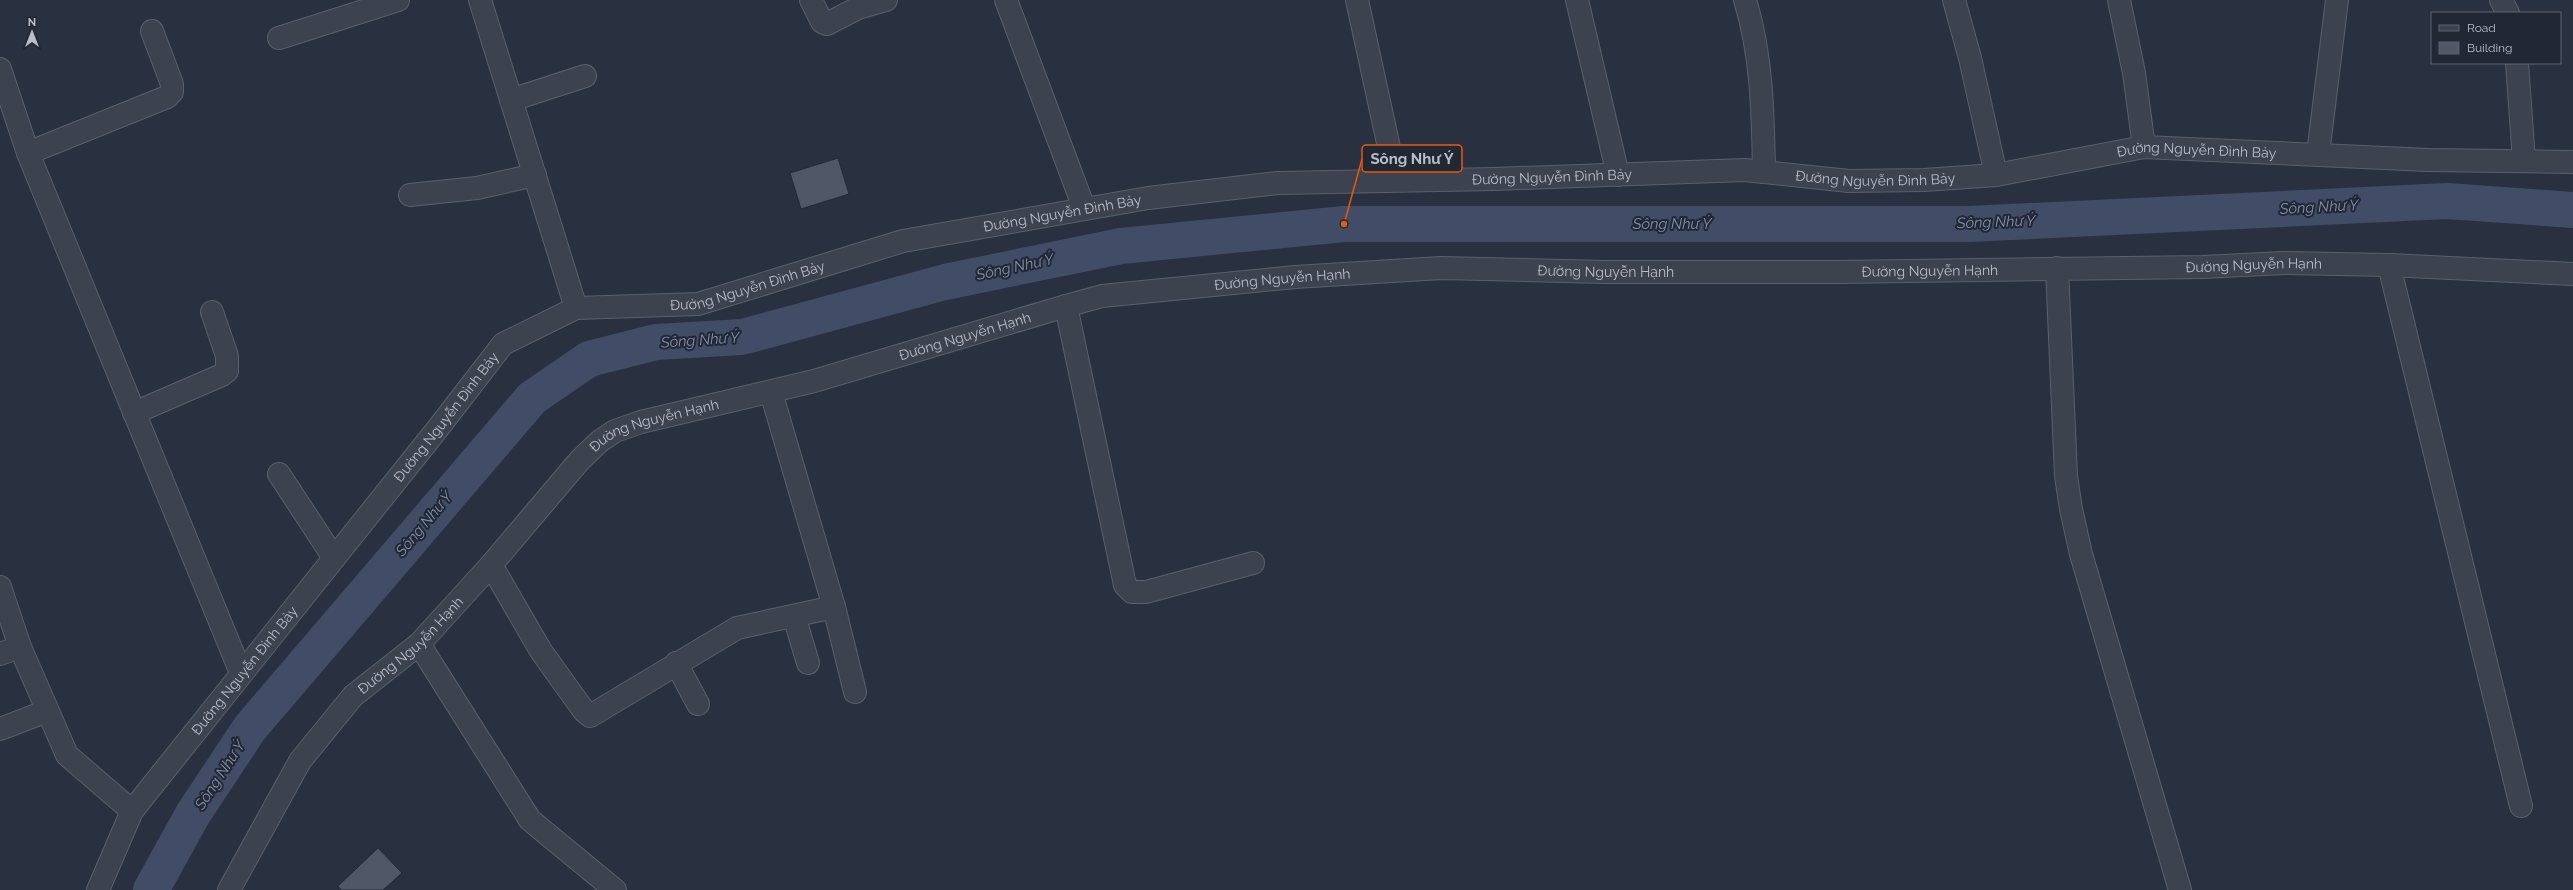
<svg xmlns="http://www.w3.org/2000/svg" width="2573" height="890" font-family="Raleway,sans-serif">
<rect width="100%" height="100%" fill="#29303f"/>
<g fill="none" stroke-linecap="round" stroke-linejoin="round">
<!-- river -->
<polyline stroke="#414c66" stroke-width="36" points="151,890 193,814 250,728 532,398 589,359 656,342 742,337 945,282 1121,246 1344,224 1969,224 2447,201 2573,210"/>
</g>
<!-- building -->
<g fill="#505767" stroke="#242936">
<polygon points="838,158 849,194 801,209 790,173"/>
<polygon points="378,848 402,873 383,890 341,890 338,886"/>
</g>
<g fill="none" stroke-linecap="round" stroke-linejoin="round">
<!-- street casing -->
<g stroke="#5b606c" stroke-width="24">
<g id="street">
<polyline points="480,0 576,308"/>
<polyline points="811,0 822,22 827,24 858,8 886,0"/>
<polyline points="1006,0 1084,208"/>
<polyline points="1357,0 1396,180"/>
<polyline points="1577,0 1618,175"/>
<path d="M1745,0c17,55 18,114 19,172"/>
<polyline points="1954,0 1970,58 1996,175"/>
<polyline points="2119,0 2134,73 2144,147"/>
<polyline points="2501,0 2508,13"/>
<polyline points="279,38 398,0"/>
<polyline points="2517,63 2524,161"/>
<polyline points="0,69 28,153 241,673"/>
<polyline points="511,100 585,76"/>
<polyline points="28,153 167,97 172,92 172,84 152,31"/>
<polyline points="2318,154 2337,0"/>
<polyline points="410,195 477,188 535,175"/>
<polyline points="2389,265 2521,806"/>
<polyline points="2057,268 2066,476 2071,509 2081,554 2180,890"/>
<polyline points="1066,306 1125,585 1132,592 1146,592 1253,563"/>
<polyline points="134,413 222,375 227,371 227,356 212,312"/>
<polyline points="279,474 334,558"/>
<polyline points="491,565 541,651 584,711 590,716 737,628 834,607 771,392"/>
<polyline points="0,587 20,647 67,755 132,811"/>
<polyline points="834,607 855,692"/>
<polyline points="794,616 808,663"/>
<polyline points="419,644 530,820 615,890"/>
<polyline points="0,654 20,647"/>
<polyline points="676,663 698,704"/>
<polyline points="0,729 47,711"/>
<path id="s1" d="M98,890l34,-79 307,-384 64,-83 73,-36 122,-4 205,-63 245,-43 130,-15 216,-4 251,-9 104,11 75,-1 72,-5 148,-28 284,13 145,2"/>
<path id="s2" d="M229,890l71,-129 53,-65 66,-52 72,-79 89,-105 20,-19 15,-10 26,-9 173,-41 252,-75 36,-10 193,-19 146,-9 163,4h234l365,-5 81,-4 105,2 184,9"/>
</g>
</g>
<!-- street -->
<use href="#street" stroke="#3d424f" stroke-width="22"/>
</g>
<g text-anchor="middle" stroke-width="4" stroke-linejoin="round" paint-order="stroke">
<!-- street labels -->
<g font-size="14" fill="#babec9" stroke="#222734">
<text dy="5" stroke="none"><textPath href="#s1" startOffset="2402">Đường Nguyễn Đình Bảy</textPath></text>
<text dy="5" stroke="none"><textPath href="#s1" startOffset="2078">Đường Nguyễn Đình Bảy</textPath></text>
<text dy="5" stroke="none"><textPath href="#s1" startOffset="1754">Đường Nguyễn Đình Bảy</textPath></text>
<text dy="5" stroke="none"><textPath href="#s1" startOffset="1262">Đường Nguyễn Đình Bảy</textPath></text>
<text dy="5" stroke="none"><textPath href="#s2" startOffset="2264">Đường Nguyễn Hạnh</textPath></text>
<text dy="5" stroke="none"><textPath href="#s2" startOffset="1940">Đường Nguyễn Hạnh</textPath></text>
<text dy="5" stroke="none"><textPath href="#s2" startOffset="1616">Đường Nguyễn Hạnh</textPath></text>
<text dy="5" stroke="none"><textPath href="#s2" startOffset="1292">Đường Nguyễn Hạnh</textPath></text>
<text dy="5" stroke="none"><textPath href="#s1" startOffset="938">Đường Nguyễn Đình Bảy</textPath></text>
<text dy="5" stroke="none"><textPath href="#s2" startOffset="968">Đường Nguyễn Hạnh</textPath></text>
<text dy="5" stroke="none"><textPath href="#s1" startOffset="590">Đường Nguyễn Đình Bảy</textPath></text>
<text dy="5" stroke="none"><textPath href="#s2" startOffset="644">Đường Nguyễn Hạnh</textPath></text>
<text dy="5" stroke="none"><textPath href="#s2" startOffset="308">Đường Nguyễn Hạnh</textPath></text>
<text dy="5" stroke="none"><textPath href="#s1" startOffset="266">Đường Nguyễn Đình Bảy</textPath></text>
</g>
<!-- water labels -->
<g font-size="15" font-style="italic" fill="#8591ad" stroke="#222734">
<text transform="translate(2319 207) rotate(-3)" y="5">Sông Như Ý</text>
<text transform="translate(1996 222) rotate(-2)" y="5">Sông Như Ý</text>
<text x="1672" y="229">Sông Như Ý</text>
<text transform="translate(1015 267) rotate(-12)" y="5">Sông Như Ý</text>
<text transform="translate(700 340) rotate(-4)" y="5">Sông Như Ý</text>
<text transform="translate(424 524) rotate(-50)" y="5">Sông Như Ý</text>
<text transform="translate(220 775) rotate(-57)" y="5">Sông Như Ý</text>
</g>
</g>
<!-- callouts -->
<path fill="none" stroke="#e8590c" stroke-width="1.5" d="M1344 224L1362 159"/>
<circle fill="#e8590c" stroke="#222734" stroke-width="1.5" cx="1344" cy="224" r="4"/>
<rect fill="#222734" stroke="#e8590c" stroke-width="1.5" x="1362" y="145" width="100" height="27" rx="4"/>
<g font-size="15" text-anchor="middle" font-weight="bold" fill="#babec9">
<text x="1412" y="164">Sông Như Ý</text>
</g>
<!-- legend -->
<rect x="2431" y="12" width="130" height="52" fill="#222734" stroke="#5f6370"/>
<rect x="2439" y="25" width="20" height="6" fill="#3d424f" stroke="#5f6370"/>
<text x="2467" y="32" font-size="12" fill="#babec9">Road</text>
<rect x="2439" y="42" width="20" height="12" fill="#505767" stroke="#5f6370"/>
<text x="2467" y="52" font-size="12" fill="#babec9">Building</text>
<!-- north arrow -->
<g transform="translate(32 32)" stroke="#222734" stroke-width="3" paint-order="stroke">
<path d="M0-3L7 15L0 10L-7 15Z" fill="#babec9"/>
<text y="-6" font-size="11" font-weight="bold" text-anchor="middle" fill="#babec9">N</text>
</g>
</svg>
